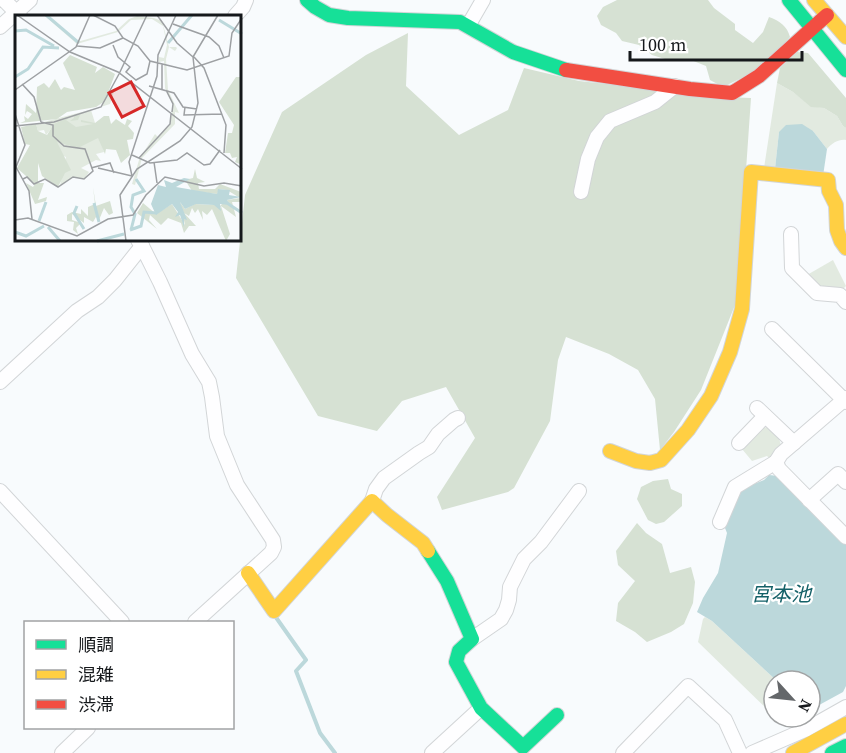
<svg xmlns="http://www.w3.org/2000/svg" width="846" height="753" font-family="'Source Serif 4','Noto Sans JP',serif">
<rect width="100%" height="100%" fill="#f8fbfd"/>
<!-- green -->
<g fill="#e2eae0">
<path d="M777,83l16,9 18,14 13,2 13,8 6,10 3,2v12c-7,-1 -14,3 -19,9l-14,-18 -34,1 -4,37 -11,-1z"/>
<polygon points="833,260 846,286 841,291 819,289 807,275"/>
<path d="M760,427c12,0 18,6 21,18l-12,13 -2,-2 -15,5 -10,-12z"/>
<polygon points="705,617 712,621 777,681 774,681 774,716 698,642 703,619"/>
</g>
<!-- forest -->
<g fill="#d6e1d3">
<path d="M617,0h91l6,8 21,16v6l18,13 10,-11 6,-15c11,4 18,9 21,20l-26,30 -41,20 -13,-7 -4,-14 -15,-6 -26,-1 -13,-4 -13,-10 -17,-4 -6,-8 -15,-8 -4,-9 6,-9z"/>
<polygon points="408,33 406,86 459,135 508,110 524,68 579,81 724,97 751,98 737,300 701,390 674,432 660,450 655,399 638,370 609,354 566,337 558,360 550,421 514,488 508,492 442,510 437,497 475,438 446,387 402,401 377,431 318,416 236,278 245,195 282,112 366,55"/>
<polygon points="797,52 808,53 846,98 846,128 843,126 837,116 824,108 811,107 793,92 777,83 780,68"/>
<polygon points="668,479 671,489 682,494 682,506 664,522 656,524 648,520 637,499 641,487 653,481"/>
<polygon points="637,523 646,533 662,544 670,573 691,567 695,582 693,603 684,624 671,632 647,642 635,632 616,621 618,603 635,581 618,565 616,551"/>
</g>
<!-- water -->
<g fill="#bcd8db">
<polygon points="802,124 813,131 827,149 823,176 775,169 779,132 786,125"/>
<polygon points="769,475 778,476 846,543 846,686 843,692 810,710 810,681 777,681 712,621 697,612 703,598 718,573 727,533 725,528 739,490 764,480"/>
</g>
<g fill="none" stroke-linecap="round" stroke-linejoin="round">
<!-- stream -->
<polyline stroke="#bcd8db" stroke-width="4" points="275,616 306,660 296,671 320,733 335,753"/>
<!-- street casing -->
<g stroke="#d2d5d7" stroke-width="16">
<g id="street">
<polyline points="4,0 20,16"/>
<polyline points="235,16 243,7 246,0"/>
<polyline points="468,26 483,0"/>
<polyline points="0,27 30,0"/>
<polyline points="581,192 588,159 597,137 610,121 655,102 675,86"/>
<polyline points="791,234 792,268 817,293 840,295 846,302"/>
<polyline points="138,240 142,246 160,282 192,354 209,382 212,397 217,436 237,485 273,540 274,547 271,553 195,622"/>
<polyline points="772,329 846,402"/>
<polyline points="0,382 77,311 98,297 115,280 142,246"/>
<polyline points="846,398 781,454 776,462 779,469 846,537"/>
<polyline points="757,408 794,443"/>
<polyline points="739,443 765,416"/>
<polyline points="0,491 122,622"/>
<polyline points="809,500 838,474 846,482"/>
<polyline points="372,501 376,489 384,478 419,453 429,447 438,434 454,420 458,418"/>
<polyline points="720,522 735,487 776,462"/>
<polyline points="472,639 501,619 506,610 509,600 510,587 524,559 541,542 579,491"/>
<polyline points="62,753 88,728"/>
<polyline points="432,753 481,708"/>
<polyline points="623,753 688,686 725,720 740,753"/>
<polyline points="752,753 807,729 846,707"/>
</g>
</g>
<!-- fast casing -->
<g stroke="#d2d5d7" stroke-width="16">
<g id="fast">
<polyline points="307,0 315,7 329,15 348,18 460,22 513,52 566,70"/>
<polyline points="789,0 846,70"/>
<polyline points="428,551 447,581 472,639 459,651 456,662 481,708 523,747 557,715"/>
<polyline points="832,753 846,746"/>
</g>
</g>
<!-- slow casing -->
<g stroke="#d2d5d7" stroke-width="16">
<g id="slow">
<polyline points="814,0 846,37"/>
<polyline points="610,451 636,461 650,463 661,460 688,430 711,396 730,352 742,309 751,172 828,180 829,191 836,205 837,230 841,241 846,248"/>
<polyline points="248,573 274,611 372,501 387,515 423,543 428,551"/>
<polyline points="793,753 846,724"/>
</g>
</g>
<!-- jam casing -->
<g stroke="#d2d5d7" stroke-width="16">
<polyline id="jam" points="566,70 690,89 732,93 759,76 827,15"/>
</g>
<!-- street -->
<use href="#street" stroke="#fefeff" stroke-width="14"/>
<!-- fast -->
<use href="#fast" stroke="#16e098" stroke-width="14"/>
<!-- slow -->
<use href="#slow" stroke="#ffcf43" stroke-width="14"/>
<!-- jam -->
<use href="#jam" stroke="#f24e42" stroke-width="14"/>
</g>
<g text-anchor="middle" stroke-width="4.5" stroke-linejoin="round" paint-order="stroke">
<!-- water labels -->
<g font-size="20" font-style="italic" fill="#146168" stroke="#fff">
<text x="781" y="601">宮本池</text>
</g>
</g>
<!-- overview -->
<g transform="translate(15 15)">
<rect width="226" height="226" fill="#f8fbfd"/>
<path d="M29,0l6,2 27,25 39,-11 13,-12 8,-3 17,2 8,3 7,26h7l1,1 -2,3 -6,-4 -3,12 2,31 11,23 -4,-1v12l-33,34 -7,27 -3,-1 7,-24 16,-26 3,3 12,-12 3,-21 -8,-16 -1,-27 -5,1v-5l5,1 3,-13 -4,-19 -11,-7 -21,1 -13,12 -41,12zM100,73l-5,16 -19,6 13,42 -8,2 5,7 -5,-1 -15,8 8,4 -4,6h-13l-12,8 6,-29 -5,-2 -10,-26 -5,6 -2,-5 -6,1 -2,-7 65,-17 4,-13z" fill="#e2eae0"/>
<path d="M55,40l27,12 -2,6 8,-6 12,7 -10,27 -9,6 -29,5 -10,7 -37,4 5,-2 -1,-5 4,3 4,-5 -5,-3 -2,4 1,-11 10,9 1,-26 7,-4 5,5 6,-9 6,11 3,-3 11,3 -12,-27zM221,62h5l1,88 -7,-3 2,-5 -5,1 -2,-5h-5l3,-20h4l2,-8 -15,-23zM61,99l4,1 -2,5 -8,1 4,-3v-3l-8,5 10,7 17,-3 -12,-2v-2l14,3 9,-7h5l2,8 5,-5 9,6 2,-6 5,2 -4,5 6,7 -1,6 -6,1 3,15 -9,8 -5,-13 -10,-1 -1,5 -7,-16 -20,10 -21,-6 14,28 -6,3 -7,14 -16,-11 -4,-13v20h6l-6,17 9,-3 -1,4 -11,3 -9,-21 7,4 2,-3 -18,-16 13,-23 -5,-1 -4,-17 20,-4 -5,1 2,7 9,4 7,-11zM180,154l2,9 8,4 -7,1 1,6h16l5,-5 21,8v10h-9l4,15 -15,-11 9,28 -4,7 -14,-32 -5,6 -5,-4 1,9 -5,-11 -3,4 -3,-5 -3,8 -5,-3 12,13h-7l-5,7 -3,-10 -13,-5 -7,7 -11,-10 -1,5 8,9 -20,-16 6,-10 13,11 16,-10 13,21 -5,-23 5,7 10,-5 23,1 3,4 -1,-3 3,-3 6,2 -2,-5 13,-2 -13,-8 -8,-1 -2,5 -25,-3 -7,-11 8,-2zM78,172l3,19 14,-5 3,12 -4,2 -5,-7 -5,12 -3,-3 -3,5 -9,-5v6l-12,-9v6l9,3 -5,5 2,6 -5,-4 1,-8 -7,-1v-6l5,-3 9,2v-5l7,7v-9l7,-3z" fill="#d6e1d3"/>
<path d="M169,163l6,1 -14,8 41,7 1,-5 12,1 -1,5 12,2 -14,3 3,5 -10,-1 1,7 -7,-6 -18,-1 -11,5 -5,-7 7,18 -3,-1v8l-4,-12 -5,2 3,-5 -6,-8 -16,11 -5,-11 7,-19 8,2 -2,-7 8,3z" fill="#bcd8db"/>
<path fill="none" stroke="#bcd8db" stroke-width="3" d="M31,0l33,28M204,5l23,14M0,16l11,-1 28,16M153,28l24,-28M0,62l13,-8 15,-22 16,1M79,188l5,19M212,188l15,10M62,191l-3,7 10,16M24,206l7,-19M33,212l12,14M115,215l11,-4 3,-14 13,1M116,215l4,-16 -4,-7 2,-12 11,-4 -8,-12M0,217l11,4 18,-10M82,226l27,-7"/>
<path fill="none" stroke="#9da0a3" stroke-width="1.5" d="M2,0l53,37 48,20 124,97M78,0l22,11 8,12 15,8 12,15 37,9 42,-14 3,-23 10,-15M142,0l20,28 16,14M158,9l36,13 10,9 5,12M98,30l5,12 12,10 -4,5 10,8 11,-6 3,-13M62,31l23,2 23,-10M179,42l10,11 22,57 -2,28M104,59l28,-59M7,69l12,13 7,25M134,71l25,7 9,14 14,2M147,74v-25M0,75l61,-43 14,-32M151,75l7,14 -1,8M170,92l-1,8 38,-1M0,99l10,31 -9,22 13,24 3,28M0,111l39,-4 47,-15 18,-33M117,140l18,8 27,-3 10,-7 17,12 6,-1 10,-14M124,143l31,-34 1,-10M139,147l3,21M76,153l19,-5 4,10M83,153l34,8 -3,-14 28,-86 1,-21 18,-40M8,164l4,-2 7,7 11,-5 13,8 15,-10 11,2 9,-8 -8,-22 -21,-3 -11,-10v-11l-12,-3M0,205l13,-2 49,18 31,-17 25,-4 13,-20 19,-18 39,9 20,-3 18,3M111,226l-6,-46 17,-26 43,-28 12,-14 6,-24 -5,-46 25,-42"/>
<path fill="#d62828" fill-opacity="0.15" stroke="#d62828" stroke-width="3" d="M116,67l13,24 -22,11 -13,-24z"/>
<rect width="226" height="226" fill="none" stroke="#15181b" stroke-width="3"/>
</g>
<!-- legend -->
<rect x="24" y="621" width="210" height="108" fill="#ffffff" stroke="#a1a3a4" stroke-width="1.5"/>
<rect x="36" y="640" width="30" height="9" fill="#16e098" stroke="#a1a3a4" stroke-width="1.5"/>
<text x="78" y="651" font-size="18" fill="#15181b">順調</text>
<rect x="36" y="670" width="30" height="9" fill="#ffcf43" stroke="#a1a3a4" stroke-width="1.5"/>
<text x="78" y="681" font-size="18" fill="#15181b">混雑</text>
<rect x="36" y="700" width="30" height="9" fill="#f24e42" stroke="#a1a3a4" stroke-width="1.5"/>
<text x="78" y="711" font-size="18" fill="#15181b">渋滞</text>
<!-- north arrow -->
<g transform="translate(792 699) rotate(117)"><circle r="28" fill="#ffffff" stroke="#a1a3a4" stroke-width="1.5"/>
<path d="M0-4.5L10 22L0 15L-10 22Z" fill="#64676a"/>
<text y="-9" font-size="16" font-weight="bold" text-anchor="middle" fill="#15181b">N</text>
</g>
<!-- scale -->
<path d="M630 51v9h172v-9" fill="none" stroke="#15181b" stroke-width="3"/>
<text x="639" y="51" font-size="18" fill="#15181b" stroke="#ffffff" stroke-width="4.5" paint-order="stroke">100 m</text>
</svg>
